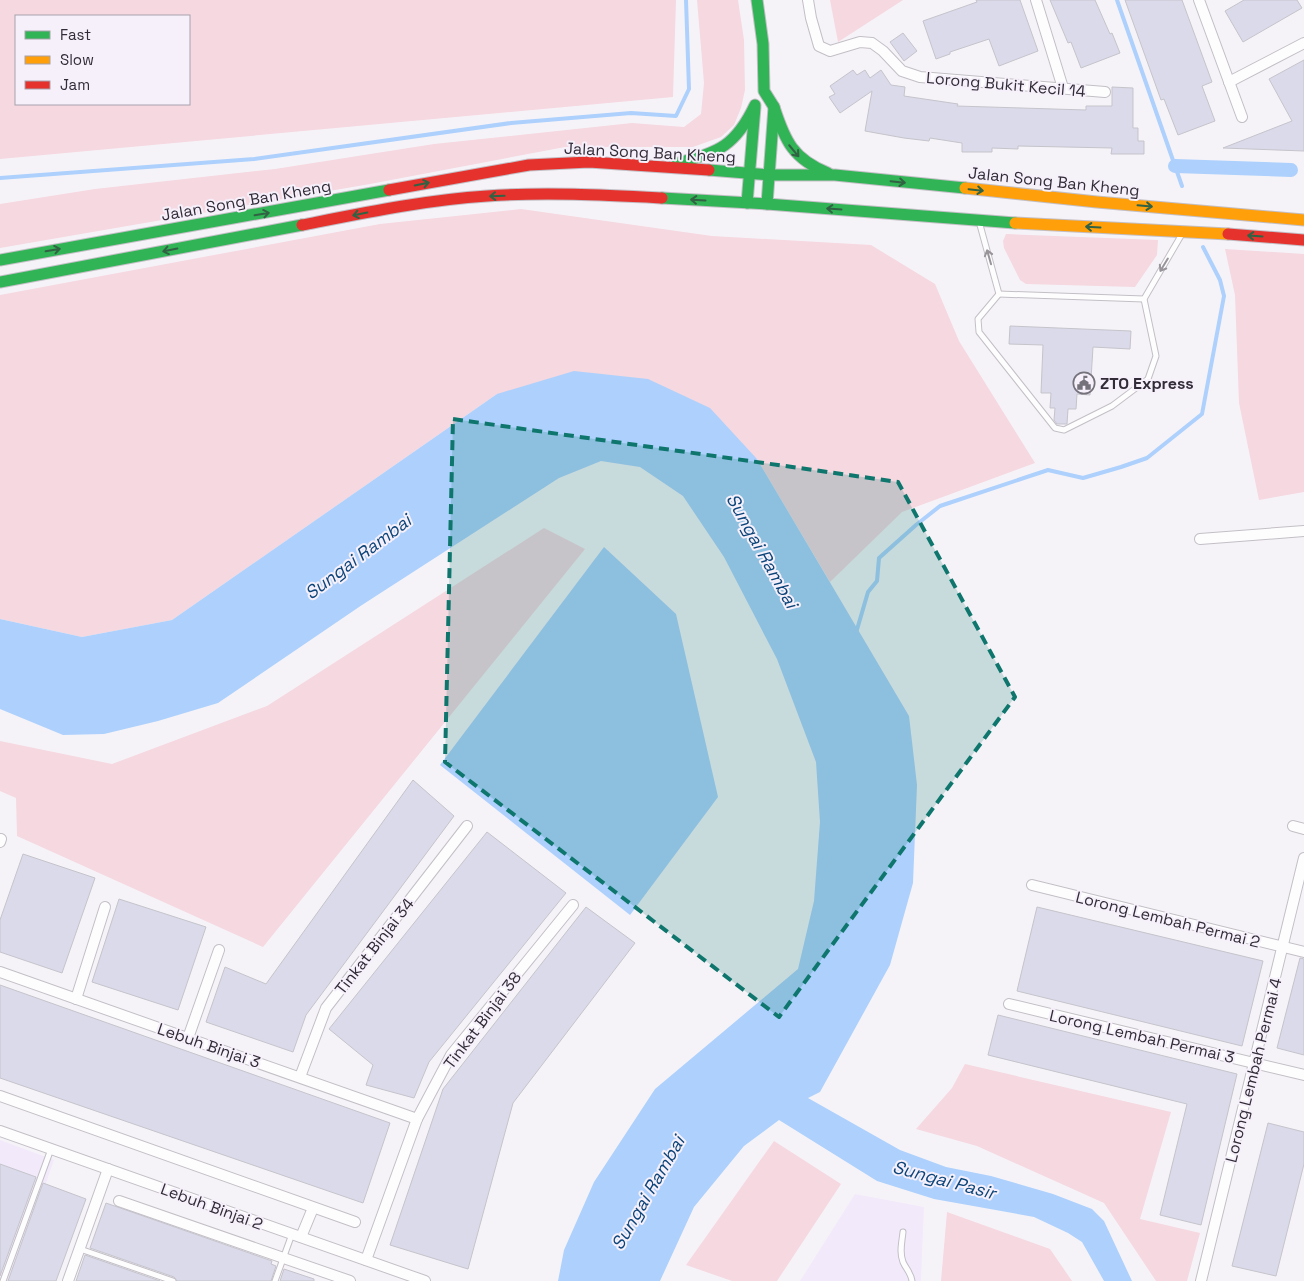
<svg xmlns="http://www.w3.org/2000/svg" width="1304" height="1281" font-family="'Space Grotesk',sans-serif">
<rect width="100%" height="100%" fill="#f6f3f8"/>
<!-- built -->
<g fill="#f2e9fb">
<polygon points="0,1140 54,1160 12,1281 0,1281"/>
<polygon points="855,1194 924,1207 921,1281 800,1281"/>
</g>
<!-- green -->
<g fill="#f5d8e0" fill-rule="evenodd">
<path d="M0,0h676l-3,97 -673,62zM16,16h173v88h-173z"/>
<polygon points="697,0 738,0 744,40 745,90 741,108 734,125 721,137 693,147 565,147 370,184 0,248 0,204 95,189 275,169 434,144 632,123 684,127 701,114 704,83"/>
<polygon points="830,0 903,0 838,42"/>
<polygon points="521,209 712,236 871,245 935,284 959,341 1035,463 902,512 830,582 757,459 497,394 172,620 82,637 0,619 0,295 380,224"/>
<polygon points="1006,234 1158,240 1157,255 1135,287 1026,284 1020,280 1004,248 1003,241"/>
<polygon points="1225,249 1304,254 1304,492 1259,500 1239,403 1235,295"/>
<polygon points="544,528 585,549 263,947 17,836 16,798 0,791 0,741 112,764 267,706"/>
<polygon points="965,1064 1171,1112 1140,1219 1200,1233 1187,1281 1156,1281 1104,1203 977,1146 916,1129 952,1088"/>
<polygon points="774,1141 841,1184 777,1281 732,1281 686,1265"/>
<polygon points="947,1212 1050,1249 1072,1281 941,1281"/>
</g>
<!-- water -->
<g fill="#add1fc">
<polygon points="574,371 648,379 710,408 757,459 909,716 917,785 913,883 890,965 820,1092 808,1098 900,1150 946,1167 991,1176 1053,1194 1092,1209 1104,1221 1132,1281 1104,1281 1082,1242 1068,1233 1034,1217 934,1199 877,1181 779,1120 744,1146 694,1207 660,1281 558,1281 564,1250 594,1182 655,1089 798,969 814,901 820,822 816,762 777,659 724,557 683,496 640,467 601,461 559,478 362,605 218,703 158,721 104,734 63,735 0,709 0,619 82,637 172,620 497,394"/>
<polygon points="604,547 676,614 718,797 630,915 440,765"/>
</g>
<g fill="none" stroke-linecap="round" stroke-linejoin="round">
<!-- stream -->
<g stroke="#add1fc" stroke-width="4">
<polyline points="1117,0 1182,186"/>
<polyline points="0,178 254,159 511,123 631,113 676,116 689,89 686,0"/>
<polyline points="856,633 868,592 877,581 879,558 916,525 940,506 1048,470 1083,478 1121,467 1147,458 1202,414 1224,296 1220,280 1203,247"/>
</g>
<!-- canal -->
<polyline stroke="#add1fc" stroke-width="14" points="1175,166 1291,170"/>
</g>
<!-- building -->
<g fill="#dadaea" stroke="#c5c4cb">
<polygon points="976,0 1020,0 1038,51 999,66 989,39 950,52 950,54 936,59 923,21 977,2"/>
<polygon points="1050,0 1095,0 1110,34 1112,33 1120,53 1081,68 1071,42 1068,43"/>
<polygon points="1125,0 1182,0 1212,82 1202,86 1215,121 1178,135 1164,99 1161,100"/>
<polygon points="1244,0 1297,0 1302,8 1243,42 1225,11"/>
<polygon points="903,33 917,51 904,61 890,42"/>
<polygon points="1304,60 1304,151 1223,148 1292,121 1269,79"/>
<polygon points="853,70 857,75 865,70 870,78 881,70 891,85 905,87 904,96 958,104 957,106 1086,110 1086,106 1112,106 1112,87 1133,88 1133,128 1138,128 1138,141 1144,141 1144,154 1111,154 1112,148 1018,146 1018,149 992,148 992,152 962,152 962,143 930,138 929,141 904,138 865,131 872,91 840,113 829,97 835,94 830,86"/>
<polygon points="1010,326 1131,331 1130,349 1093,347 1090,395 1077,394 1076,409 1068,409 1067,424 1057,424 1054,420 1055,408 1050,408 1051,393 1041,393 1043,345 1009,344"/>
<polygon points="413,780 454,816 306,1015 293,1052 206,1022 225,967 266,984"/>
<polygon points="487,832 566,893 429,1062 414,1098 366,1085 373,1065 329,1029"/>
<polygon points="23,854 95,878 62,973 0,952 0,920"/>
<polygon points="119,899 206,927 178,1010 92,982"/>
<polygon points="586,907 635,943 513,1103 468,1269 390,1245 443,1089"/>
<polygon points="1037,907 1263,961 1242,1046 1017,991"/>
<polygon points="1300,958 1304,959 1304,1055 1277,1048"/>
<polygon points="0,985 390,1123 363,1203 0,1078"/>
<polygon points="998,1015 1237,1074 1201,1225 1160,1215 1187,1104 988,1055"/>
<polygon points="1268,1123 1304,1132 1304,1164 1276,1276 1232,1266"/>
<polygon points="0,1164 36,1177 0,1276"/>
<polygon points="43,1183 86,1199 56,1281 8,1281"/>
<polygon points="106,1203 272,1261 271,1264 276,1266 271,1281 177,1281 174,1277 90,1248"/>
<polygon points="85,1255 160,1281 76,1281"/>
<polygon points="284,1269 314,1279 314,1281 280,1281"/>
</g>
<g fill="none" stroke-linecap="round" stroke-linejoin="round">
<!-- lane casing -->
<g stroke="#c3bfc6" stroke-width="7">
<g id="lane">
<polyline points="980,225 999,294"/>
<polyline points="999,294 978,319 979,332 1055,428 1064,430 1112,406 1148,379 1156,356 1144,299 1182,234"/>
<polyline points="999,294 1144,299"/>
<path d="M903,1232c-1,10 -4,20 0,30 3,7 8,11 9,19"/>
<polyline points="80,1249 173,1281"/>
<polyline points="3,1281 51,1149"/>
<polyline points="275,1281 292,1234"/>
</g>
</g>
<!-- street casing -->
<g stroke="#c3bfc6" stroke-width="12">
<g id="street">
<polyline points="808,0 811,18 819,46 830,51 860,42 872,43 883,51 902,71 920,77 1105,92"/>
<polyline points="1036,0 1063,88"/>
<polyline points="1199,0 1242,117"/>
<polyline points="1229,82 1304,43"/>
<polyline points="1200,539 1304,531"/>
<polyline points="1293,826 1304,829"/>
<polyline points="0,842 1,839"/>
<polyline points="1032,885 1304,952"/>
<polyline points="0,972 417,1119"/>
<polyline points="76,999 105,907"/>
<polyline points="1009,1004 1304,1075"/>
<polyline points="188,1038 219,950"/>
<polyline points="300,1077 326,1008 467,826"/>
<polyline points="0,1096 355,1222"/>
<polyline points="0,1131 425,1281"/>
<polyline points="119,1201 350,1281"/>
<polyline points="301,1237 313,1208"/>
<polyline points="366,1260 417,1119 451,1055 573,905"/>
<polyline points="68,1281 108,1169"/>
<polyline points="1201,1281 1304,858"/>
</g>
</g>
<!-- fast casing -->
<g stroke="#c3bfc6" stroke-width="13">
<g id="fast">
<polyline points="757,0 763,44 764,91 774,107 767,204"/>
<path d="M774,107c11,34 19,52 54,66"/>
<path d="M677,163c42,-10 59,-18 78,-58"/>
<polyline points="709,170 769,175 835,175 965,188"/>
<polyline points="662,198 767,204 1015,223"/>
<polyline points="747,203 755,107"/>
<polyline points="0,260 389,190"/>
<polyline points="0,282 302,225"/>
</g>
</g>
<!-- slow casing -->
<g stroke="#c3bfc6" stroke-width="13">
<g id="slow">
<polyline points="965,188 1097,202 1304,220"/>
<polyline points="1015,223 1228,234"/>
</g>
</g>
<!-- jam casing -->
<g stroke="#c3bfc6" stroke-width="13">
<g id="jam">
<polyline points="389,190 529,165 589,162 709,170"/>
<path d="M302,225c61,-12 123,-25 185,-29 58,-4 116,-1 175,2"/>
<polyline points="1228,234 1304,240"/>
</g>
</g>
<!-- lane -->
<use href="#lane" stroke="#fefdfe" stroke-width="5"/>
<!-- street -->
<use href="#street" stroke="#fefdfe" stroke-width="10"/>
<!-- fast -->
<use href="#fast" stroke="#30b455" stroke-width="11"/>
<!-- slow -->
<use href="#slow" stroke="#ff9f0a" stroke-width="11"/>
<!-- jam -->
<use href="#jam" stroke="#e5322d" stroke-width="11"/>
</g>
<!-- one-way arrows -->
<defs><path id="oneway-shaft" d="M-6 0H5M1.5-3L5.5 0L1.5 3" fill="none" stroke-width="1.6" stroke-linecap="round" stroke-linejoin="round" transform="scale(1.25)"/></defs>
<g stroke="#316243">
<use href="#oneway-shaft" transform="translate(794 151) rotate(50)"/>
<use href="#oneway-shaft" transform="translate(898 182) rotate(6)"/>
<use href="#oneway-shaft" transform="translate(422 184) rotate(-11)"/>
<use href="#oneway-shaft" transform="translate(976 190) rotate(6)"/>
<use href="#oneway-shaft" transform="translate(497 196) rotate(178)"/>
<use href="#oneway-shaft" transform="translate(698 200) rotate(-177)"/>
<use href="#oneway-shaft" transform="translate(1145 206) rotate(5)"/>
<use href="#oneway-shaft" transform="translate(834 209) rotate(-176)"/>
<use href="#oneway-shaft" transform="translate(262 214) rotate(-10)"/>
<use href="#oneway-shaft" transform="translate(360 214) rotate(169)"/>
<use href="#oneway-shaft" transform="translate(1093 227) rotate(-177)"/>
<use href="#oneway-shaft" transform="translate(1255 236) rotate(-176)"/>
<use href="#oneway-shaft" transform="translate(53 250) rotate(-10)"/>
<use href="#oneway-shaft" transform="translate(170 250) rotate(169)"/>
</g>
<g stroke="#98949a">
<use href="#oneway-shaft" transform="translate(989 257) rotate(-106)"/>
<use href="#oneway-shaft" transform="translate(1164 265) rotate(121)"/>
</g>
<!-- marked area -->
<path fill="#0f766e" fill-opacity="0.2" stroke="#0f766e" stroke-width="4" stroke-dasharray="10 6" stroke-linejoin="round" d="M453,419l445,63 117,215 -236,320 -334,-255z"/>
<!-- icons -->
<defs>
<g id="civic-ring" transform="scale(1.125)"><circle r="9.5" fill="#f6f0fb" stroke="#76727b" stroke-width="1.5"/><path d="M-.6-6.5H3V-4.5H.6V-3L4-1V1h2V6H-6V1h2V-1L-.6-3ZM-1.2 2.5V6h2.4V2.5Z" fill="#76727b"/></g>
</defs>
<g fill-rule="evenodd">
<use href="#civic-ring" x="1084" y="383"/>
</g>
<g text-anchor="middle" stroke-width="4" stroke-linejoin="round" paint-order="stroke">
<!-- street labels -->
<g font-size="16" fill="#312c37" stroke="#f6f0fb">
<text transform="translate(1006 84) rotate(5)" y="6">Lorong Bukit Kecil 14</text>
<text transform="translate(650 152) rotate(3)" y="6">Jalan Song Ban Kheng</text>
<text transform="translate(1054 181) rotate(6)" y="6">Jalan Song Ban Kheng</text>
<text transform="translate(246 200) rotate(-10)" y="6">Jalan Song Ban Kheng</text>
<text transform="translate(1168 919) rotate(14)" y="6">Lorong Lembah Permai 2</text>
<text transform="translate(374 946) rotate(-52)" y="6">Tinkat Binjai 34</text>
<text transform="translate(482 1020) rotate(-53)" y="6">Tinkat Binjai 38</text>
<text transform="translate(1142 1036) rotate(13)" y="6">Lorong Lembah Permai 3</text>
<text transform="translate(209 1045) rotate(19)" y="6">Lebuh Binjai 3</text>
<text transform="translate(1253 1070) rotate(-76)" y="6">Lorong Lembah Permai 4</text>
<text transform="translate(212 1206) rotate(20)" y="6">Lebuh Binjai 2</text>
</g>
<!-- poi labels -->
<g font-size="16" font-weight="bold" fill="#312c37" stroke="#f6f0fb" text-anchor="start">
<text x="1100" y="389">ZTO Express</text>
</g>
<!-- water labels -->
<g font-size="18" font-style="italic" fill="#0b4479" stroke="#f6f0fb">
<text transform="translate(762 551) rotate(61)" y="6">Sungai Rambai</text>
<text transform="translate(358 557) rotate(-37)" y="6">Sungai Rambai</text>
<text transform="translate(944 1180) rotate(15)" y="6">Sungai Pasir</text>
<text transform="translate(648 1193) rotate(-60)" y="6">Sungai Rambai</text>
</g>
</g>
<!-- legend -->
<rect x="15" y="15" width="175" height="90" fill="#f6f0fb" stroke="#a7a2ad"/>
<rect x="25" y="31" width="25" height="8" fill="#30b455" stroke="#a7a2ad"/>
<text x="60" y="40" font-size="15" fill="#312c37">Fast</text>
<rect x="25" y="56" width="25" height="8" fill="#ff9f0a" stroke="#a7a2ad"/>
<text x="60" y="65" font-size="15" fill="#312c37">Slow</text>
<rect x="25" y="81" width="25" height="8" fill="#e5322d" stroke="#a7a2ad"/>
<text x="60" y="90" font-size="15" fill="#312c37">Jam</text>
</svg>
